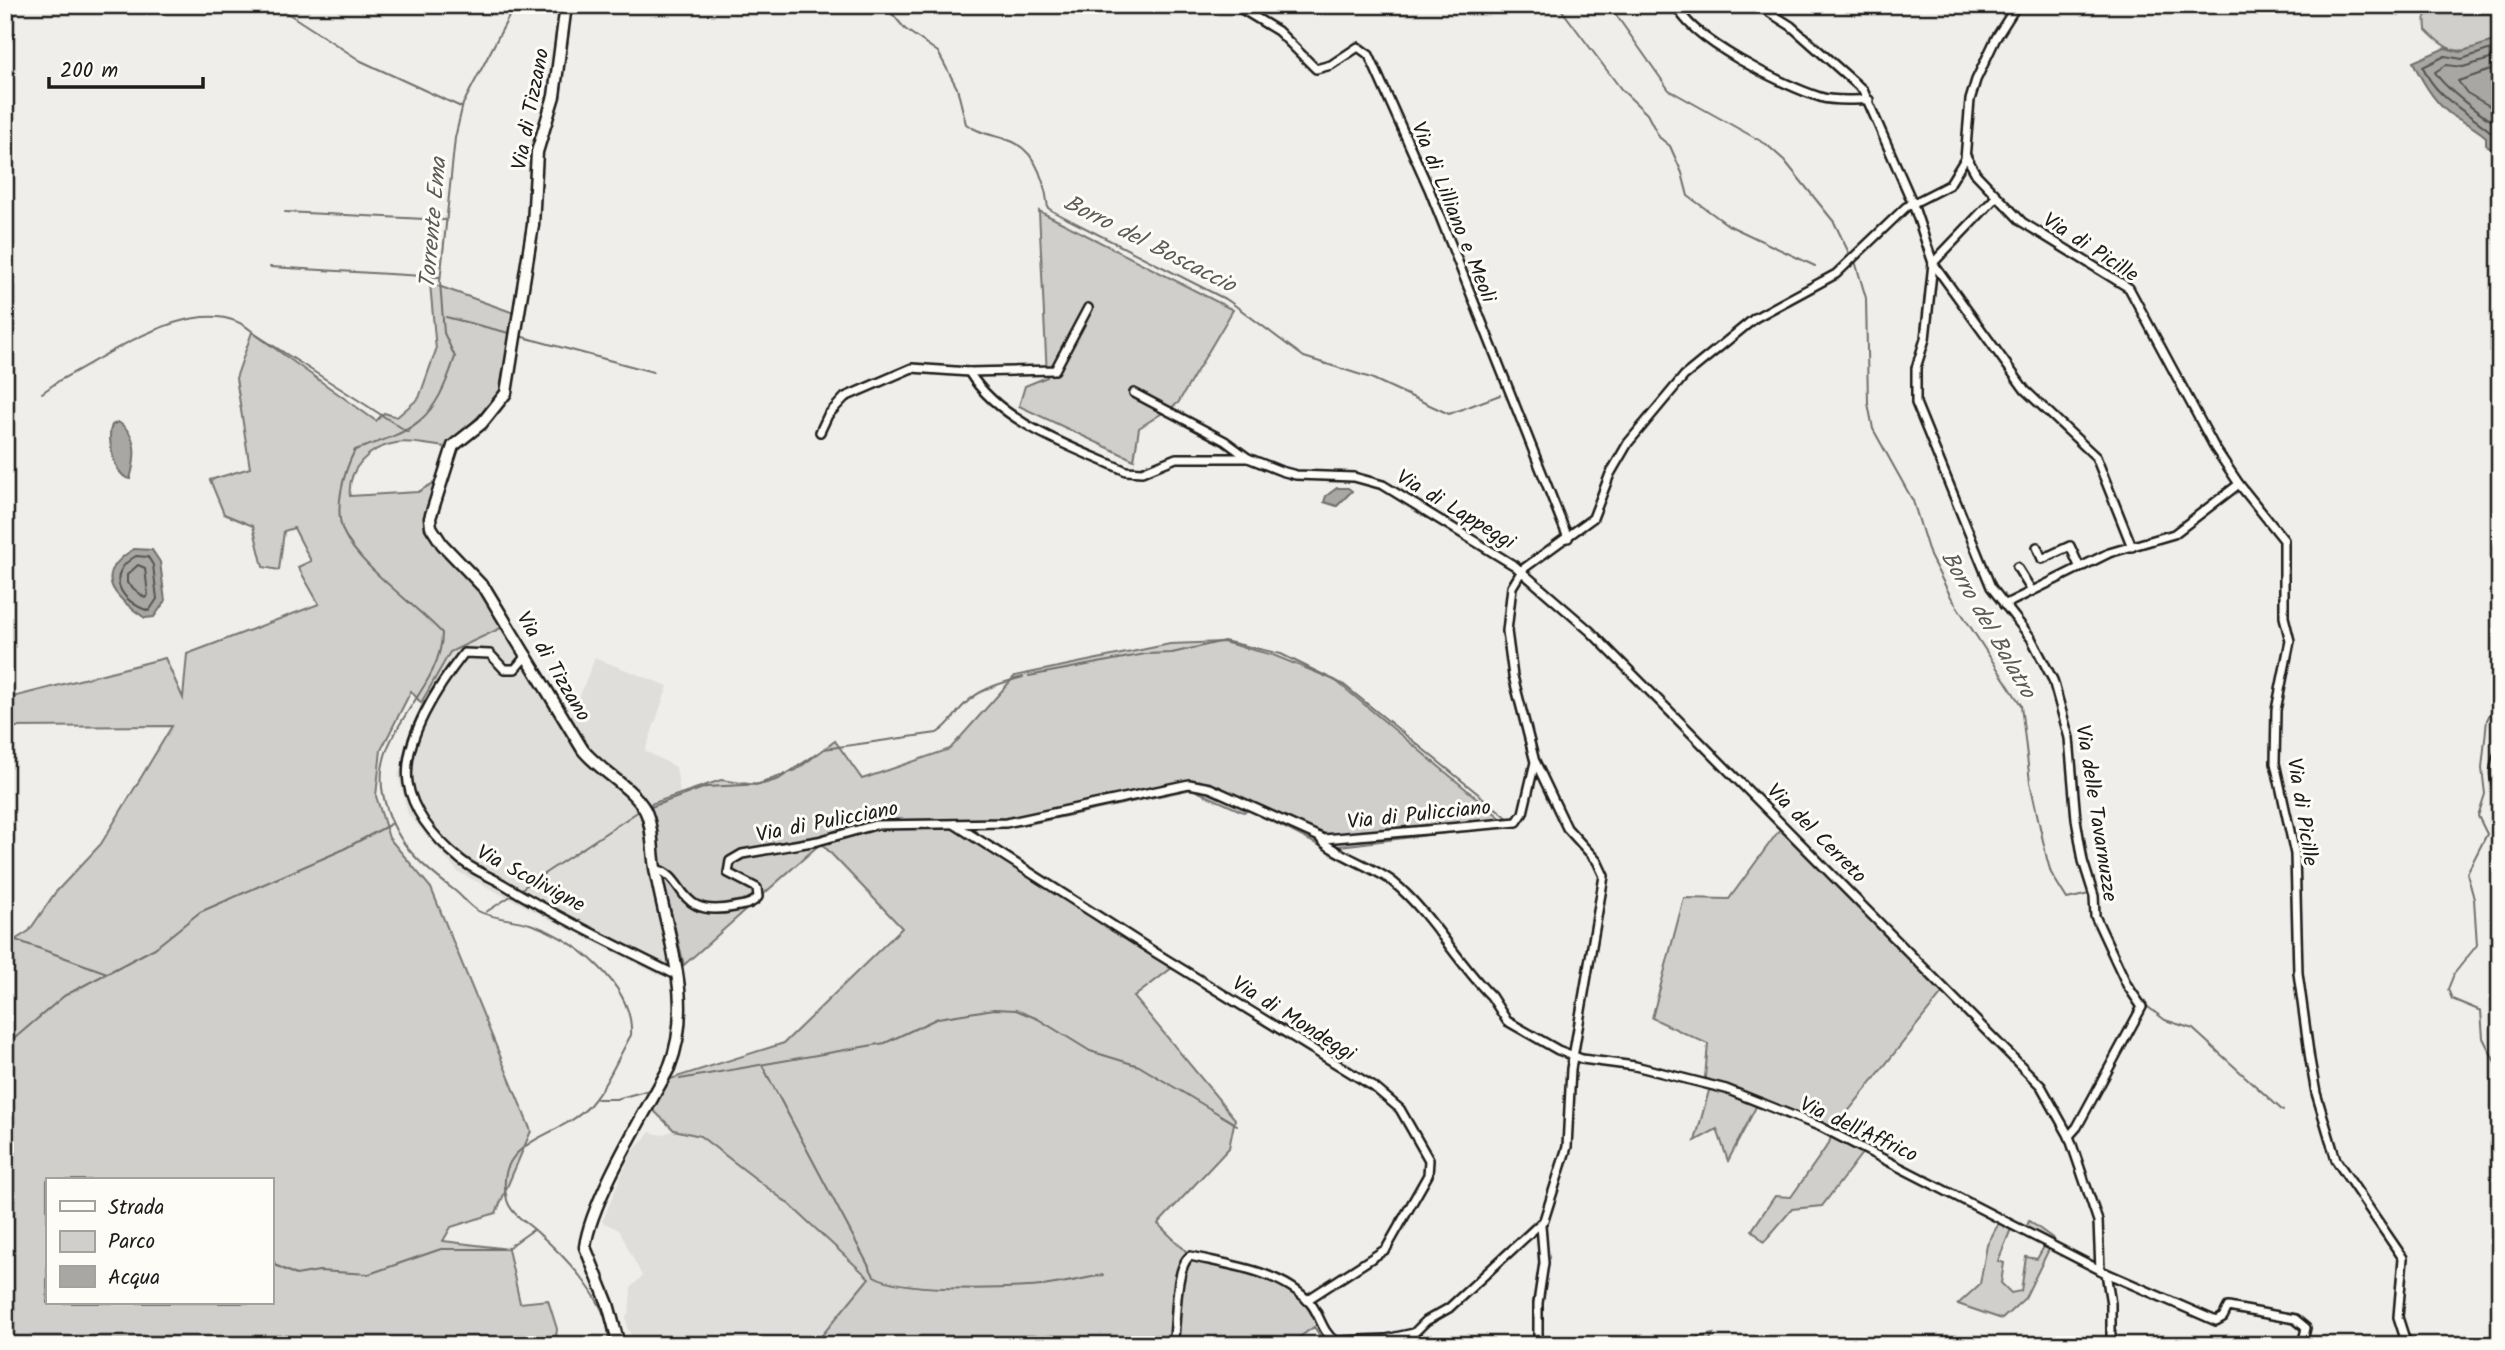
<svg xmlns="http://www.w3.org/2000/svg" width="2505" height="1350" font-family="Kalam,sans-serif">
<rect width="100%" height="100%" fill="#f0eeea"/>
<filter id="ink" filterUnits="userSpaceOnUse"><feTurbulence type="fractalNoise" baseFrequency=".0143" numOctaves="2"/><feDisplacementMap in="SourceGraphic" scale="14" xChannelSelector="R" yChannelSelector="G"/><feConvolveMatrix kernelMatrix="1 2 1 2 8 2 1 2 1" color-interpolation-filters="sRGB"/></filter>
<g filter="url(#ink)">
<!-- built -->
<g fill="#e0deda">
<polygon points="503,627 565,733 595,658 668,686 645,751 676,767 680,792 646,806 684,965 660,976 458,872 408,814 398,775 421,703 450,652"/>
<polygon points="674,1130 700,1136 790,1205 869,1278 814,1345 720,1345 709,1342 705,1345 641,1345 634,1340 627,1328 626,1316 629,1314 631,1288 642,1276 619,1230 602,1222 630,1155 650,1132 661,1135"/>
</g>
<!-- green -->
<g fill="#d0cfcc" stroke="#767674" stroke-width="2" fill-rule="evenodd">
<path d="M2418,5h82v34c-37,12 -44,22 -74,-9l-1,-19z"/>
<polygon points="1039,211 1233,310 1178,403 1139,428 1134,460 1019,406 1025,386 1047,377"/>
<path d="M430,283l84,30 -14,83 -54,51c-15,-1 -35,-7 -50,-4 -27,4 -49,26 -46,53l68,-4 17,-10 -9,39 57,71 20,35 -53,25 -29,51 -10,-12 -30,59 -5,46 13,42 42,50 100,243 -35,82 -45,14 -8,14 65,8 12,54 28,-3 9,29 -2,16h-550v-399l24,-15 26,-38 46,-49 71,-118 -160,1 -7,-5v-23l160,-41 18,40 4,-44 132,-50 -21,-37 13,-6 -17,-33 -10,3 -5,39 -16,-3 -10,-41 -29,-12 -14,-34 40,-12 -14,-90 16,-46 124,89 8,-8 13,4 22,-19 17,-48zM47,1180h224v123h-224z"/>
<polygon points="1223,642 1273,655 1335,680 1509,825 1324,848 1250,810 1243,812 1192,789 1024,825 954,827 1173,967 1134,997 1235,1119 1229,1148 1158,1224 1192,1257 1267,1277 1307,1303 1331,1343 1326,1344 1314,1327 1288,1345 814,1345 869,1278 790,1205 700,1136 674,1130 652,1109 667,1080 784,1043 902,928 821,843 684,965 645,806 721,780 756,785 796,770 835,741 862,779 950,749 1015,676 1170,644"/>
<polygon points="1780,829 1943,992 1835,1128 1869,1144 1822,1206 1792,1209 1764,1242 1752,1230 1775,1196 1791,1197 1829,1143 1834,1128 1760,1099 1728,1161 1717,1129 1695,1141 1710,1087 1705,1077 1708,1044 1652,1018 1684,898 1729,899"/>
<polygon points="2003,1215 2004,1224 2011,1229 1998,1261 2004,1263 2001,1283 2011,1293 2021,1291 2026,1257 2037,1259 2045,1245 2024,1232 2029,1221 2054,1239 2025,1298 2002,1319 1958,1304 1980,1284 1987,1245"/>
<polygon points="1713,1334 1707,1345 1666,1345"/>
</g>
<!-- water -->
<g fill="#a8a7a3" stroke="#706f6d" stroke-width="2">
<path d="M2500,39v91l-7,21 -7,-6v-8c-11,-10 -20,-14 -33,-21 -18,-12 -31,-35 -40,-54l32,-14 15,4z"/>
<path d="M118,422c21,13 18,36 12,57 -16,-3 -24,-40 -18,-54z"/>
<polygon points="1337,488 1348,488 1352,491 1337,506 1324,502 1326,496"/>
<path d="M134,549l18,1 8,12 5,39 -11,16 -9,1c-31,-21 -54,-43 -11,-69z"/>
</g>
<g fill="none" stroke-linecap="round" stroke-linejoin="round">
<!-- shore -->
<g stroke="#545452" stroke-width="2">
<path d="M2500,46l-38,13 -17,-3 -22,11c13,32 44,44 68,65h9"/>
<path d="M2500,56l-37,11 -17,-2 -11,7c7,13 52,51 65,51"/>
<polyline points="2500,67 2458,81 2467,93 2500,112"/>
<path d="M136,556l12,1 5,8 4,34 -8,12c-29,-9 -45,-37 -13,-55z"/>
<polygon points="138,565 145,568 148,595 145,598 127,583 127,575"/>
</g>
<!-- stream -->
<g stroke="#706f6d" stroke-width="2">
<polyline points="275,5 361,61 461,107"/>
<path d="M515,5l-52,99 -8,34 -15,144 4,51 11,24c-21,65 -39,73 -100,93 -11,21 -22,60 -11,83 15,33 72,72 98,100 0,58 -72,98 -59,161 10,47 35,69 71,96 8,6 15,16 24,21 15,8 36,8 52,13 44,14 104,61 101,111 -13,23 -24,50 -41,70 -29,34 -99,33 -83,95 4,14 18,21 29,31 25,22 81,76 71,114"/>
<path d="M865,5l25,6 15,18 33,23 19,36 9,36c12,9 27,11 42,16 28,9 37,43 40,68l6,4 175,89 75,56 67,21 78,36 51,-19"/>
<polyline points="1558,5 1621,89 1647,114 1659,137 1670,146 1682,173 1688,196 1728,225 1815,266"/>
<polyline points="1609,5 1669,90 1766,144 1784,160 1834,222 1850,255"/>
<polyline points="2500,149 2497,158 2500,167"/>
<polyline points="285,212 445,220"/>
<polyline points="1855,261 1866,298 1868,403 1873,429 1913,501 1930,556 1951,597 2021,705 2030,782 2047,859 2051,873 2067,899 2089,894"/>
<polyline points="270,267 440,277"/>
<polyline points="446,317 509,333"/>
<polyline points="519,336 653,372"/>
<path d="M42,393l18,-13c49,-25 146,-96 195,-46l153,98"/>
<polyline points="1029,676 1145,654 1172,653 1224,641 1281,654 1344,685 1509,819"/>
<polyline points="2500,709 2490,714 2487,720 2482,768 2485,794 2478,816 2487,834 2467,873 2474,899 2477,945 2454,974 2448,989 2452,999 2481,1011 2483,1038 2500,1072"/>
<path d="M648,808l58,-21 57,-3 16,-5 45,-30 113,-16c13,-8 17,-18 27,-28 16,-17 38,-22 59,-28"/>
<polyline points="518,891 639,811"/>
<polyline points="486,912 514,894"/>
<polyline points="2098,912 2104,926"/>
<polyline points="5,936 107,973"/>
<polyline points="2137,993 2148,1007 2165,1020 2193,1029 2283,1111"/>
<polyline points="5,1043 16,1037 64,996 155,948 200,912 340,851 391,824"/>
<path d="M762,1065l112,211c27,16 120,13 155,11 25,-1 50,-8 74,-12"/>
<polyline points="680,1079 885,1043 938,1018 994,1009 1016,1010 1038,1019 1090,1051 1139,1066 1237,1125"/>
<polyline points="597,1099 616,1099 653,1089"/>
<polyline points="2500,1154 2494,1171 2500,1179"/>
<polyline points="271,1256 276,1266"/>
<polyline points="271,1263 296,1275 319,1271 369,1274 441,1249 506,1249 533,1230"/>
</g>
<!-- minor casing -->
<g stroke="#1c1c1c" stroke-width="12">
<g id="minor">
<polyline points="1235,5 1278,31 1316,69 1331,65 1358,47 1369,55 1429,189 1568,538"/>
<path d="M1677,5c10,33 109,82 143,92 14,5 34,2 49,3"/>
<polyline points="1758,5 1791,26 1863,90 1913,204 1933,263 1925,339 1916,368 1916,403 1991,587 2031,638 2053,680 2069,738 2076,819 2083,861 2094,896 2095,916 2127,985 2142,1007 2077,1127 2069,1136"/>
<polyline points="1966,156 1976,174 2022,222 2129,288 2215,448 2239,484 2284,540 2284,617 2290,641 2276,710 2275,763 2295,854 2298,973 2310,1060 2316,1093 2336,1160 2403,1258 2398,1317 2407,1345"/>
<polyline points="1933,263 2025,390 2096,457 2132,547"/>
<polyline points="1933,263 1997,196"/>
<path d="M969,372c32,52 104,75 157,99l16,1 34,-14h72"/>
<polyline points="1134,393 1225,441 1248,458 1281,471 1296,475 1354,477 1383,485 1515,566 1590,631 2041,1086 2069,1136 2098,1221 2100,1270 2106,1273 2111,1304 2111,1345"/>
<polyline points="820,432 828,415 845,397 912,368 969,372 1055,370 1088,308"/>
<polyline points="2037,547 2042,559 2070,546 2080,568"/>
<polyline points="2017,567 2032,591"/>
<polyline points="2004,605 2109,553 2174,534 2239,484"/>
<path d="M527,655l-12,14h-11l-14,-15 -26,-1c-25,32 -62,87 -56,130 5,31 30,58 53,77 12,10 28,16 42,24 54,33 113,61 169,89l6,-1"/>
<path d="M2500,751c-5,11 -9,29 0,38"/>
<polyline points="954,824 1156,953 1374,1087 1400,1109 1429,1160 1428,1175 1386,1249 1307,1300"/>
<path d="M1320,838c7,13 56,30 73,44 38,31 63,79 98,114l16,25 51,29 24,9 53,7 91,23 95,38 279,143"/>
<path d="M655,869c33,7 19,50 79,38 9,-2 18,-2 24,-10l-1,-9 -29,-15 2,-12 12,-7 76,-13 57,-16 131,-2 183,-39 21,4 114,51 193,-17 6,-9 12,-51 -22,-86 -6,-45 5,-44 11,-18 70,-51 17,-44 18,-31 56,-67 71,-58 81,-44 70,-67 43,-22 16,-26 5,-59 6,-20 20,-42 21,-33"/>
<polyline points="2106,1273 2216,1321 2223,1317 2228,1307 2295,1319 2306,1328 2302,1345"/>
<path d="M1173,1345c4,-21 1,-77 17,-89 39,9 93,15 121,48 9,11 11,28 24,37l51,-2 28,-6 12,-12 23,-13 95,-88 23,-73 4,-78 33,-193 -7,-15 -30,-33 -31,-65"/>
<polyline points="1538,1345 1538,1303 1544,1263 1541,1225"/>
</g>
</g>
<!-- major casing -->
<g stroke="#1c1c1c" stroke-width="15">
<path id="major" d="M566,5l-12,91 -17,56 -4,73 -27,168 -24,30 -29,23 -23,72 1,9 11,17 44,46 97,160c17,21 50,38 62,60 8,16 7,40 10,58 11,67 41,132 14,200 -24,45 -78,132 -84,179l23,57 11,41"/>
</g>
<!-- minor -->
<use href="#minor" stroke="#fdfcf7" stroke-width="7"/>
<!-- major -->
<use href="#major" stroke="#fdfcf7" stroke-width="10"/>
</g>
</g>
<g text-anchor="middle" stroke-width="6" stroke-linejoin="round" paint-order="stroke">
<!-- street labels -->
<g font-size="21" fill="#1c1c1c" stroke="#fdfcf7">
<text transform="translate(530 109) rotate(-79)" y="7">Via di Tizzano</text>
<text transform="translate(1454 212) rotate(68)" y="7">Via di Lilliano e Meoli</text>
<text transform="translate(2091 247) rotate(33)" y="7">Via di Picille</text>
<text transform="translate(1456 509) rotate(31)" y="7">Via di Lappeggi</text>
<text transform="translate(554 666) rotate(59)" y="7">Via di Tizzano</text>
<text transform="translate(2303 812) rotate(81)" y="7">Via di Picille</text>
<text transform="translate(2097 813) rotate(81)" y="7">Via delle Tavarnuzze</text>
<text transform="translate(1419 814) rotate(-6)" y="7">Via di Pulicciano</text>
<text transform="translate(827 821) rotate(-11)" y="7">Via di Pulicciano</text>
<text transform="translate(1817 833) rotate(45)" y="7">Via del Cerreto</text>
<text transform="translate(531 878) rotate(28)" y="7">Via Scolivigne</text>
<text transform="translate(1294 1018) rotate(32)" y="7">Via di Mondeggi</text>
<text transform="translate(1859 1129) rotate(25)" y="7">Via dell'Affrico</text>
</g>
<!-- water labels -->
<g font-size="23" font-style="italic" fill="#5b5b59" stroke="#fdfcf7">
<text transform="translate(432 223) rotate(-85)" y="8">Torrente Ema</text>
<text transform="translate(1150 243) rotate(27)" y="8">Borro del Boscaccio</text>
<text transform="translate(1989 624) rotate(60)" y="8">Borro del Balatro</text>
</g>
</g>
<!-- margin -->
<rect width="2505" height="1350" fill="none" stroke="#fdfcf7" stroke-width="28"/>
<rect x="14" y="14" width="2477" height="1322" fill="none" stroke="#1c1c1c" stroke-width="2.5" filter="url(#ink)"/>
<!-- legend -->
<rect x="46" y="1178" width="228" height="126" fill="#fdfcf7" stroke="#a3a29f" stroke-width="2"/>
<rect x="60" y="1201" width="35" height="10" fill="#fdfcf7" stroke="#a3a29f" stroke-width="2"/>
<text x="108" y="1214" font-size="21" fill="#1c1c1c">Strada</text>
<rect x="60" y="1231" width="35" height="21" fill="#d0cfcc" stroke="#a3a29f" stroke-width="2"/>
<text x="108" y="1248" font-size="21" fill="#1c1c1c">Parco</text>
<rect x="60" y="1266" width="35" height="21" fill="#a8a7a3" stroke="#a3a29f" stroke-width="2"/>
<text x="108" y="1284" font-size="21" fill="#1c1c1c">Acqua</text>
<!-- scale -->
<path d="M49 77v10h154v-10" fill="none" stroke="#1c1c1c" stroke-width="3.5"/>
<text x="60" y="77" font-size="21" fill="#1c1c1c" stroke="#fdfcf7" stroke-width="5" paint-order="stroke">200 m</text>
</svg>
